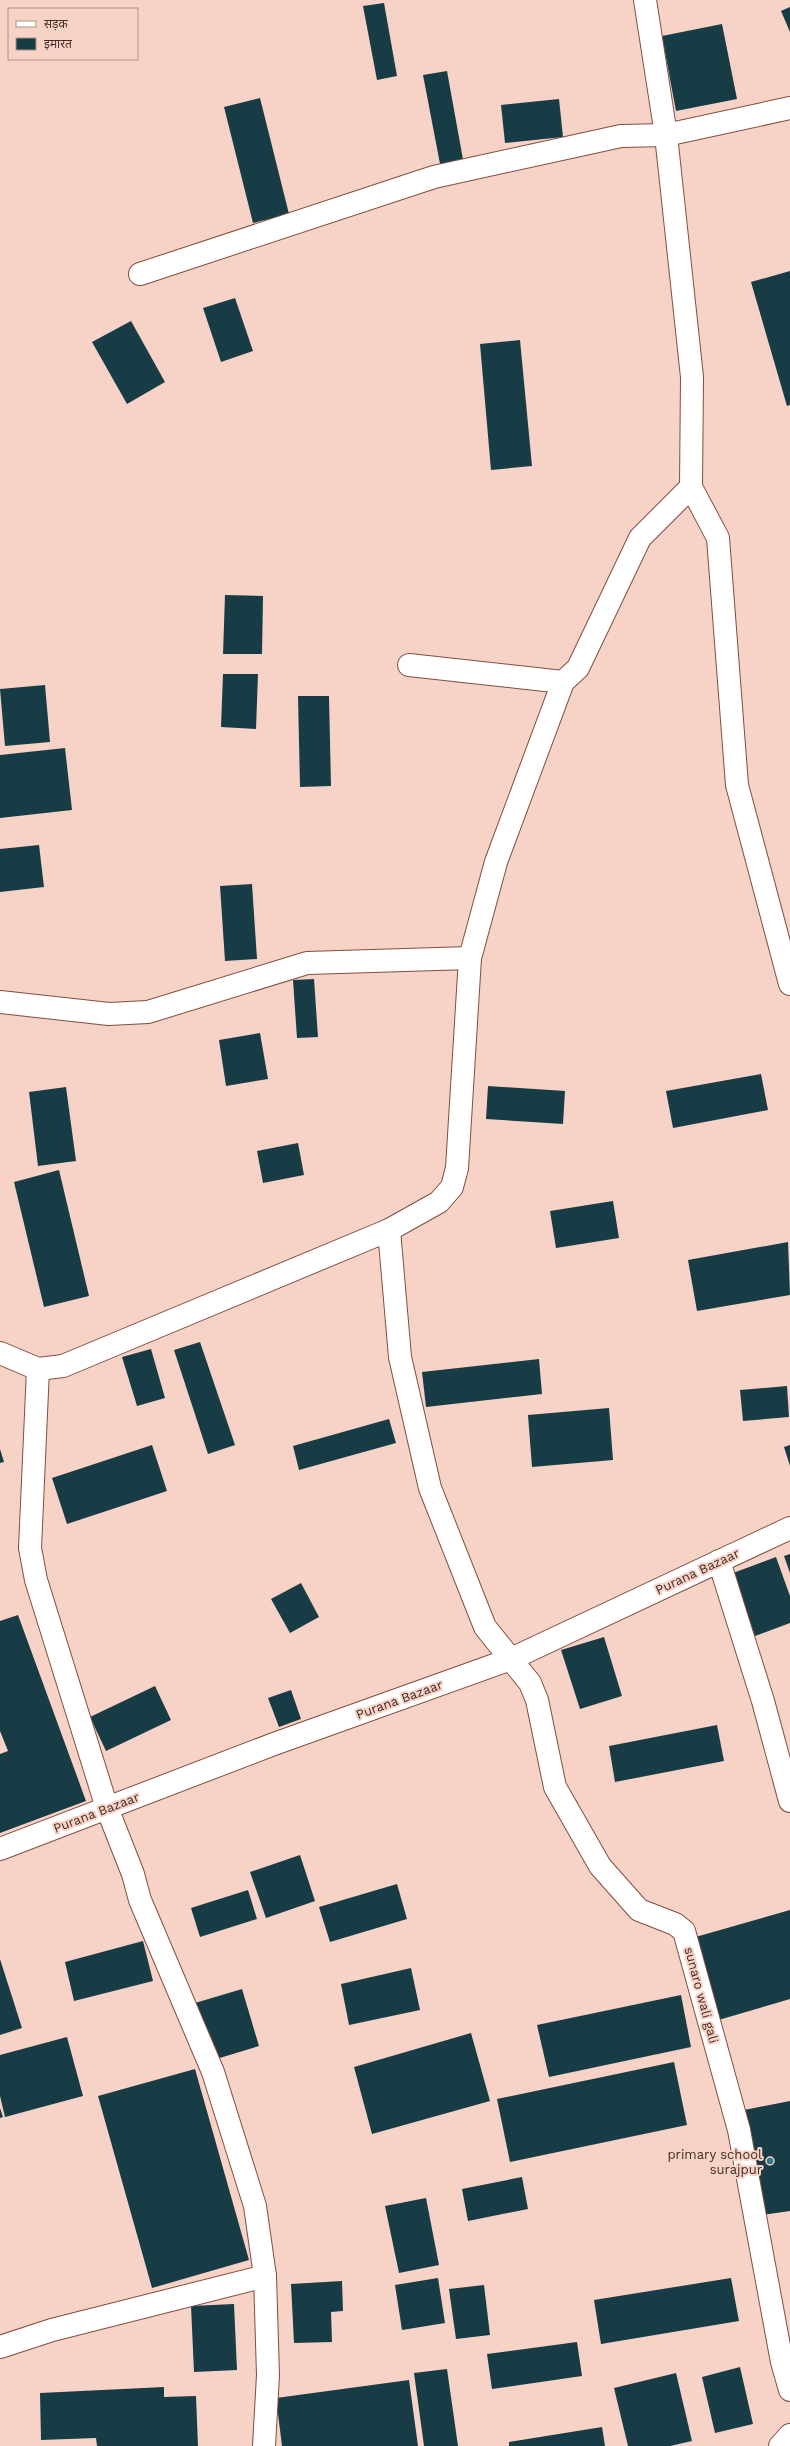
<svg xmlns="http://www.w3.org/2000/svg" width="790" height="2446" font-family="'Work Sans','Noto Sans Devanagari',sans-serif">
<rect width="100%" height="100%" fill="#f7d3c7"/>
<!-- building -->
<g fill="#183c45">
<polygon points="384,3 397,76 377,80 363,6"/>
<polygon points="790,7 790,32 781,11"/>
<polygon points="722,24 737,99 676,111 662,36"/>
<polygon points="447,71 464,165 441,169 423,75"/>
<polygon points="260,98 289,214 253,223 224,107"/>
<polygon points="559,99 563,137 505,143 501,105"/>
<polygon points="790,271 790,405 787,406 751,282"/>
<polygon points="235,298 253,351 221,362 203,308"/>
<polygon points="131,321 165,382 127,404 92,342"/>
<polygon points="520,340 532,466 491,470 480,344"/>
<polygon points="225,595 263,596 262,654 223,654"/>
<polygon points="223,674 258,674 256,729 221,727"/>
<polygon points="45,685 50,742 5,746 0,689"/>
<polygon points="298,696 329,696 331,786 300,787"/>
<polygon points="65,748 72,810 0,818 0,755"/>
<polygon points="39,845 44,887 0,892 0,849"/>
<polygon points="252,884 257,959 225,961 220,886"/>
<polygon points="314,979 318,1037 297,1038 293,980"/>
<polygon points="260,1033 268,1079 226,1086 219,1040"/>
<polygon points="761,1074 768,1110 673,1128 666,1091"/>
<polygon points="488,1086 565,1091 563,1124 486,1119"/>
<polygon points="66,1087 76,1161 38,1166 29,1092"/>
<polygon points="298,1143 304,1175 263,1183 257,1151"/>
<polygon points="59,1170 89,1296 44,1307 14,1182"/>
<polygon points="613,1201 619,1238 556,1248 550,1211"/>
<polygon points="788,1242 790,1295 697,1311 688,1260"/>
<polygon points="200,1342 235,1445 208,1454 174,1350"/>
<polygon points="151,1349 165,1398 137,1406 122,1357"/>
<polygon points="539,1359 542,1394 426,1407 422,1372"/>
<polygon points="787,1386 789,1417 743,1421 740,1390"/>
<polygon points="609,1408 613,1460 532,1467 528,1415"/>
<polygon points="389,1419 396,1443 299,1470 293,1446"/>
<polygon points="152,1445 167,1491 67,1524 52,1478"/>
<polygon points="790,1445 790,1466 784,1447"/>
<polygon points="0,1449 4,1462 0,1463"/>
<polygon points="790,1554 790,1573 784,1556"/>
<polygon points="776,1557 790,1596 790,1623 755,1636 733,1573"/>
<polygon points="301,1583 319,1617 290,1633 271,1599"/>
<polygon points="18,1615 86,1801 0,1833 0,1754 8,1751 0,1731 0,1621"/>
<polygon points="604,1637 622,1696 580,1709 561,1650"/>
<polygon points="155,1686 171,1720 106,1751 90,1717"/>
<polygon points="291,1690 301,1719 279,1727 268,1698"/>
<polygon points="717,1725 724,1761 615,1782 609,1746"/>
<polygon points="300,1855 315,1901 266,1918 250,1872"/>
<polygon points="397,1884 407,1919 330,1942 319,1907"/>
<polygon points="248,1890 257,1919 200,1937 191,1908"/>
<polygon points="790,1910 790,1999 715,2021 692,1938"/>
<polygon points="143,1941 153,1981 74,2001 65,1962"/>
<polygon points="0,1959 22,2028 0,2035"/>
<polygon points="411,1968 420,2010 349,2025 341,1984"/>
<polygon points="242,1989 259,2046 213,2060 195,2003"/>
<polygon points="681,1995 691,2047 549,2077 537,2025"/>
<polygon points="471,2033 490,2101 372,2134 354,2067"/>
<polygon points="67,2037 83,2096 5,2117 0,2096 0,2055"/>
<polygon points="674,2062 687,2125 510,2162 497,2099"/>
<polygon points="195,2069 249,2260 152,2288 98,2096"/>
<polygon points="790,2101 790,2211 762,2215 739,2111"/>
<polygon points="0,2108 3,2117 0,2118"/>
<polygon points="522,2177 528,2209 468,2221 462,2189"/>
<polygon points="426,2198 439,2265 399,2273 385,2206"/>
<polygon points="438,2278 445,2323 402,2330 395,2285"/>
<polygon points="731,2278 739,2321 601,2344 594,2300"/>
<polygon points="342,2281 343,2311 331,2312 332,2342 294,2343 291,2284"/>
<polygon points="484,2285 490,2335 456,2339 449,2289"/>
<polygon points="234,2304 237,2370 194,2372 191,2306"/>
<polygon points="577,2342 582,2376 492,2389 487,2354"/>
<polygon points="740,2367 753,2424 715,2433 702,2377"/>
<polygon points="447,2369 458,2446 424,2446 414,2373"/>
<polygon points="676,2373 692,2441 670,2446 628,2446 614,2388"/>
<polygon points="409,2380 418,2446 282,2446 276,2398"/>
<polygon points="164,2387 164,2397 196,2396 198,2446 97,2446 96,2438 41,2440 40,2393"/>
<polygon points="602,2427 605,2446 509,2446 509,2442"/>
</g>
<g fill="none" stroke-linecap="round" stroke-linejoin="round">
<!-- minor casing -->
<g stroke="#814e3e" stroke-width="24">
<g id="minor">
<polyline points="645,0 666,135 692,377 691,487 718,538 737,785 790,984"/>
<polyline points="140,274 434,177 621,136 666,135 790,108"/>
<polyline points="409,665 563,682"/>
<polyline points="0,1002 109,1014 148,1012 307,963 470,958"/>
<polyline points="389,1230 439,1202 452,1187 457,1168 470,958 496,862 563,682 578,668 640,538 691,487"/>
<polyline points="0,1353 38,1369 63,1366 389,1230 400,1357 430,1488 485,1627 530,1683 537,1700 555,1787 600,1866 639,1910 675,1924 684,1931 739,2130 782,2362 790,2390"/>
<polyline points="38,1369 30,1548 36,1580 107,1808 133,1874 140,1900 213,2072 255,2206 265,2276 268,2375 264,2446"/>
<polyline points="719,1561 763,1701 790,1801"/>
<polyline points="0,1849 274,1744 511,1659 790,1528"/>
<polyline points="0,2347 52,2330 265,2276"/>
<polyline points="780,2446 790,2435"/>
</g>
</g>
<!-- minor -->
<use href="#minor" stroke="#fff" stroke-width="22"/>
</g>
<!-- markers -->
<circle fill="#347788" stroke="#f7d3c7" stroke-width="1.5" cx="770" cy="2161" r="4"/>
<g text-anchor="middle" stroke-width="4" stroke-linejoin="round" paint-order="stroke">
<!-- street labels -->
<g font-size="13" fill="#442d25" stroke="#f7d3c7">
<text transform="translate(697 1571) rotate(-25)" y="5">Purana Bazaar</text>
<text transform="translate(399 1699) rotate(-20)" y="5">Purana Bazaar</text>
<text transform="translate(96 1812) rotate(-21)" y="5">Purana Bazaar</text>
<text transform="translate(702 1995) rotate(75)" y="5">sunaro wali gali</text>
</g>
<!-- poi labels -->
<g font-size="13" fill="#442d25" stroke="#f7d3c7" text-anchor="end">
<text x="762" y="2159">primary school<tspan x="762" dy="15">surajpur</tspan></text>
</g>
</g>
<!-- legend -->
<rect x="8" y="8" width="130" height="52" fill="#f7d3c7" stroke="#af9186"/>
<rect x="16" y="21" width="20" height="6" fill="#ffffff" stroke="#af9186"/>
<text x="44" y="28" font-size="12" fill="#442d25">सड़क</text>
<rect x="16" y="38" width="20" height="12" fill="#183c45" stroke="#af9186"/>
<text x="44" y="48" font-size="12" fill="#442d25">इमारत</text>
</svg>
